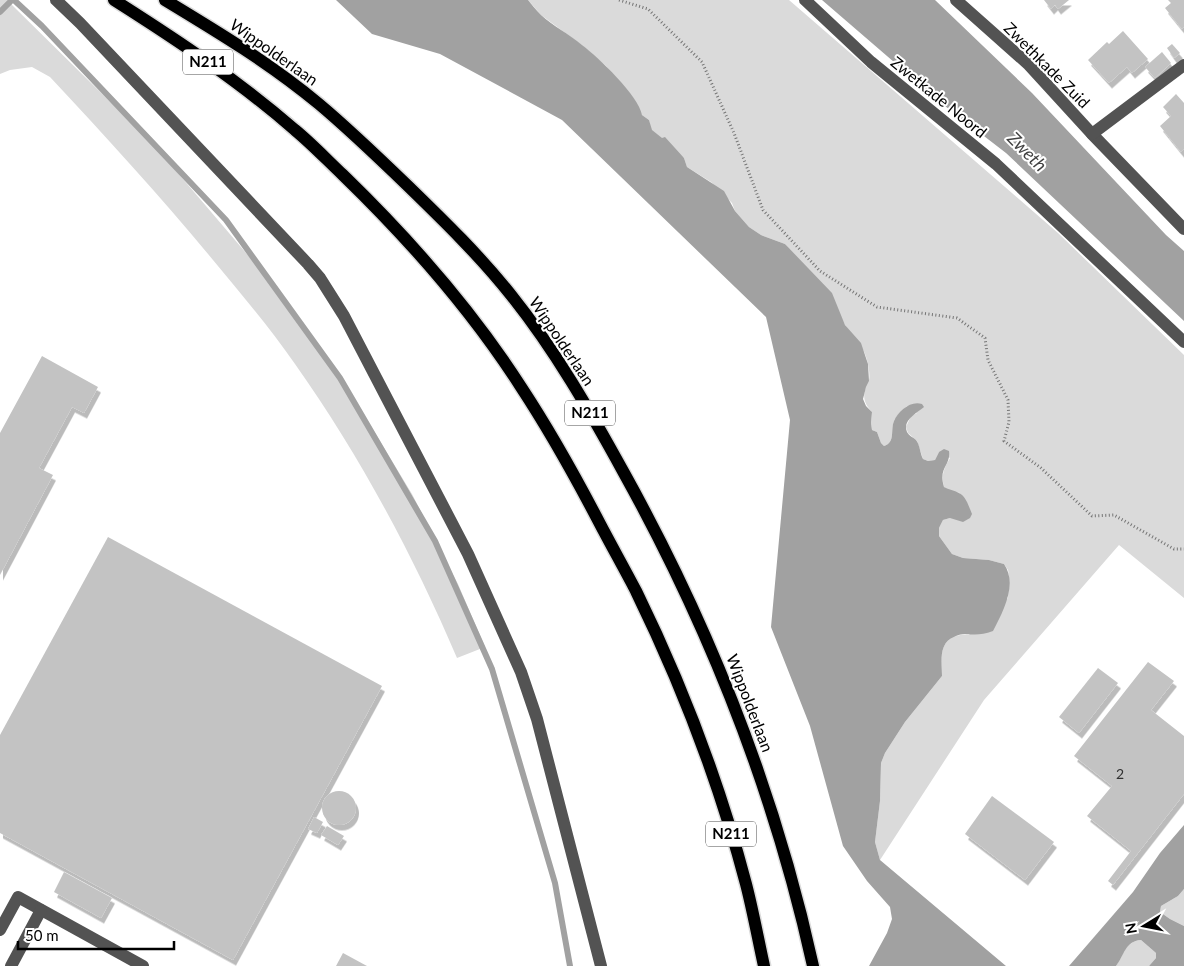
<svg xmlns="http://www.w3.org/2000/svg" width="1184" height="966" font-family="Lato,sans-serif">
<defs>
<filter id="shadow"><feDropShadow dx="3" dy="5.5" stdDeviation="0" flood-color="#0004"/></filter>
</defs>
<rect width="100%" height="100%" fill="#fff"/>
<!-- green -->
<g fill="#dadada">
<path d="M0,0h10l2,5 142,140 104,122 61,79 47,72 46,76 46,90 27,63 -28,11c-44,-103 -97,-202 -162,-294 -25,-36 -54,-70 -82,-104 -52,-63 -107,-123 -163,-183l-18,-10 -22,3 -10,4z"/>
<path d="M528,0h261l269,233 126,122v243l-65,-53 -135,155 -104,160 -5,-18 5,-41 1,-38 4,-10 20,-31 37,-46c0,-13 -4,-33 12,-39 5,-2 9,-3 15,-2l39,-37 1,-23 -1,-5 -4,-6 -15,-4 -26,-2 -11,-4 -13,-18v-8l4,-8 7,-2 10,-25 -9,-2 -7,-4c-3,-12 0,-19 6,-29l-11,-6 -4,8 -7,1 -5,-2 -6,-18 -9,-8 -2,-6 5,-11 6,-3 -10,-7c-4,5 -11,9 -13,15 -4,9 2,21 -10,25l-3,-3 -4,-11 -5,-2 -1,-7 1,-11c-7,-8 -10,-14 -6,-25 1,-3 2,-3 3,-7 1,-4 0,-11 -1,-16 -4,-22 -19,-28 -27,-47l-56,-73 -24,-9 -12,-8 -14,-16 -3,-8 -21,-21 -24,-15 -3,-9 -33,-27 -2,-11 -7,-5 -36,-49 -23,-20 -42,-31z"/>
<polygon points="1184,889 1184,926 1170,919 1160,912 1161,906 1178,896"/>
<path d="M1141,940l15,13v5l-7,8h-33c7,-11 10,-25 25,-26z"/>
</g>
<!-- water -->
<g fill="#a1a1a1">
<path d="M336,0h192c4,5 8,10 13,15 12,11 28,19 41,30 16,12 57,51 60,70l7,5 3,10 10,8 3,-1 19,21 3,9 37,24 11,20 14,16 12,8 24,9 47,49 13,32 16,18 7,21 1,17 -3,6 -3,12 3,7 6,6 -1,11 1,7 5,2 4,11 3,3c12,-4 6,-16 10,-25 4,-10 17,-21 28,-17l2,3c-7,6 -22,13 -17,25 2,4 6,5 9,8 4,5 4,13 7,19l5,2 7,-1 4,-8 5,-3 5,2c2,15 -11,16 -5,36 5,3 10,3 15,6 7,3 10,14 13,21l-2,4 -7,4 -13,-4 -7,2 -4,8v8l13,18 11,4 26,2 15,4c14,20 -1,48 -11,67 -11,4 -17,4 -28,3 -3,0 -8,1 -11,3 -16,6 -12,26 -12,39l-37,46 -20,31 -4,10 -1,38 -5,41 5,18 126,106h-137l18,-33 5,-14 -2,-12 -23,-26 -24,-35 -33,-120 -39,-99 19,-207 -24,-103 -204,-197 -122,-66 -68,-20z"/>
<polygon points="822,0 935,0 1032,93 1166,235 1184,251 1184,321 1006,153 945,106"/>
<path d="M1184,825v64l-6,7 -17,10 -1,6 10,7 14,7v40h-35l7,-8v-5l-15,-13c-16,1 -17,16 -25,26h-47l64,-74 27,-39z"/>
</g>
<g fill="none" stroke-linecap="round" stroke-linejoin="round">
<!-- stream -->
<g stroke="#a1a1a1" stroke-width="6">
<polyline points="14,0 42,26 226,220 340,378 435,541 492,669 555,883 570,966"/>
<polyline points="0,12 12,0"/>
</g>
</g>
<!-- building -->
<g fill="#c3c3c3" filter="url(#shadow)">
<polygon points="1044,0 1069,0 1058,9 1055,5 1051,9"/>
<polygon points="1168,0 1184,0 1184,27 1182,29 1165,8 1171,3"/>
<polygon points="1123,31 1148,59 1132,73 1127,67 1109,83 1088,60 1107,42 1109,44"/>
<polygon points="1172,44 1180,53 1174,58 1167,48"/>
<polygon points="1162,52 1171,63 1155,78 1145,67"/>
<polygon points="1176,94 1184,103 1184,149 1181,152 1160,126 1171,116 1163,107"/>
<polygon points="42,356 98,387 84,413 72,407 39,468 53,475 0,575 0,433"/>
<polygon points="108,537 382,686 233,960 0,833 0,735"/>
<polygon points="1148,662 1174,681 1151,710 1184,736 1184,794 1113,885 1108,881 1131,851 1087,816 1112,786 1074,756"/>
<polygon points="1098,668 1118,683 1079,733 1059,717"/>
<circle cx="339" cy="808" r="17"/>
<polygon points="992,796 1054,842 1025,880 965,834"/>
<polygon points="314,817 323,822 317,833 308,829"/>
<polygon points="327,826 344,836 338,845 321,835"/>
<polygon points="64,872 112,898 101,918 54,892"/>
<polygon points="343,953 367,966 336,966"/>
</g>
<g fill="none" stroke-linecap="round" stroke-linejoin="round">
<!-- major casing -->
<g stroke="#dbdbdb" stroke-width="15">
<g id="major">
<path d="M114,0c63,40 125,81 181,130 17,14 32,30 48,45 66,64 128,134 178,212 29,44 54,89 78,135 12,23 25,46 37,69 45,92 84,194 110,293 7,27 12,55 18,82"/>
<path d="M165,0c53,32 106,64 154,104 31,26 60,54 89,82 36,35 72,70 103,109 44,55 79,116 113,178 86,155 151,320 189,493"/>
</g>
</g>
<!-- path -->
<polyline stroke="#757575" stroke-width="3" stroke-dasharray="1 2.5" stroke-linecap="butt" points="619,0 648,9 702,62 734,133 763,210 820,271 877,307 957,318 985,338 988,360 1008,400 1009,422 1004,441 1041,468 1092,516 1114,515 1174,549 1184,549"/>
<!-- minor -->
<g stroke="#535353" stroke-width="12">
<polyline points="56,0 80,23 308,264 320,278 344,316 468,554 521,672 537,719 601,966"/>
<polyline points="805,0 871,62 996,164 1184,342"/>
<polyline points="956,0 1028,64 1092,134 1184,229"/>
<polyline points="1092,134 1184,65"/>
<polyline points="0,930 18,897 143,966"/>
<polyline points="11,966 41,910"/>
</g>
<!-- major -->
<use href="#major" stroke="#000" stroke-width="12"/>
</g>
<g text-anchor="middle" stroke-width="4" stroke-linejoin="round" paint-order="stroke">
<!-- number labels -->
<g font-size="14" fill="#313131">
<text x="1120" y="779">2</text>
</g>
<!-- shield labels -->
<g fill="#fff" stroke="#4c4c4c" stroke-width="1">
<rect x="183" y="49.5" width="50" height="25" rx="4"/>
<rect x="565" y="400.5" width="50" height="25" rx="4"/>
<rect x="706" y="821.5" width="50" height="25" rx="4"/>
</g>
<g font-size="15" font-weight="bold" fill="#000">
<text x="208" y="67">N211</text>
<text x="590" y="418">N211</text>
<text x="731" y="839">N211</text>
</g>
<!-- street labels -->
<g font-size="16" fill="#000" stroke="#fff">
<text transform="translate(274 52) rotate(35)" y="6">Wippolderlaan</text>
<text transform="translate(1047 65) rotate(45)" y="6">Zwethkade Zuid</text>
<text transform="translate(939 97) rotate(39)" y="6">Zwetkade Noord</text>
<text transform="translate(562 341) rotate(56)" y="6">Wippolderlaan</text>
<text transform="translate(750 703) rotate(69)" y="6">Wippolderlaan</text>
</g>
<!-- water labels -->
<g font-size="18" font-style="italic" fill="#424242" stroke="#fff">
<text transform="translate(1027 152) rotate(45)" y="6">Zweth</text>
</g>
</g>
<!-- north arrow -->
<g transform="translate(1144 926) rotate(260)" stroke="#ffffff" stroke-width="4" paint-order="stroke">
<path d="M0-4L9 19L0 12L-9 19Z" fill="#000000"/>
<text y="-8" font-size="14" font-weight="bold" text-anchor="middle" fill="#000000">N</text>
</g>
<!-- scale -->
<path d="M18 941v8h156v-8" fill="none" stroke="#000000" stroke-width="2.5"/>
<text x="25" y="941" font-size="15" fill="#000000" stroke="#ffffff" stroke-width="4" paint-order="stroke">50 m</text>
</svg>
